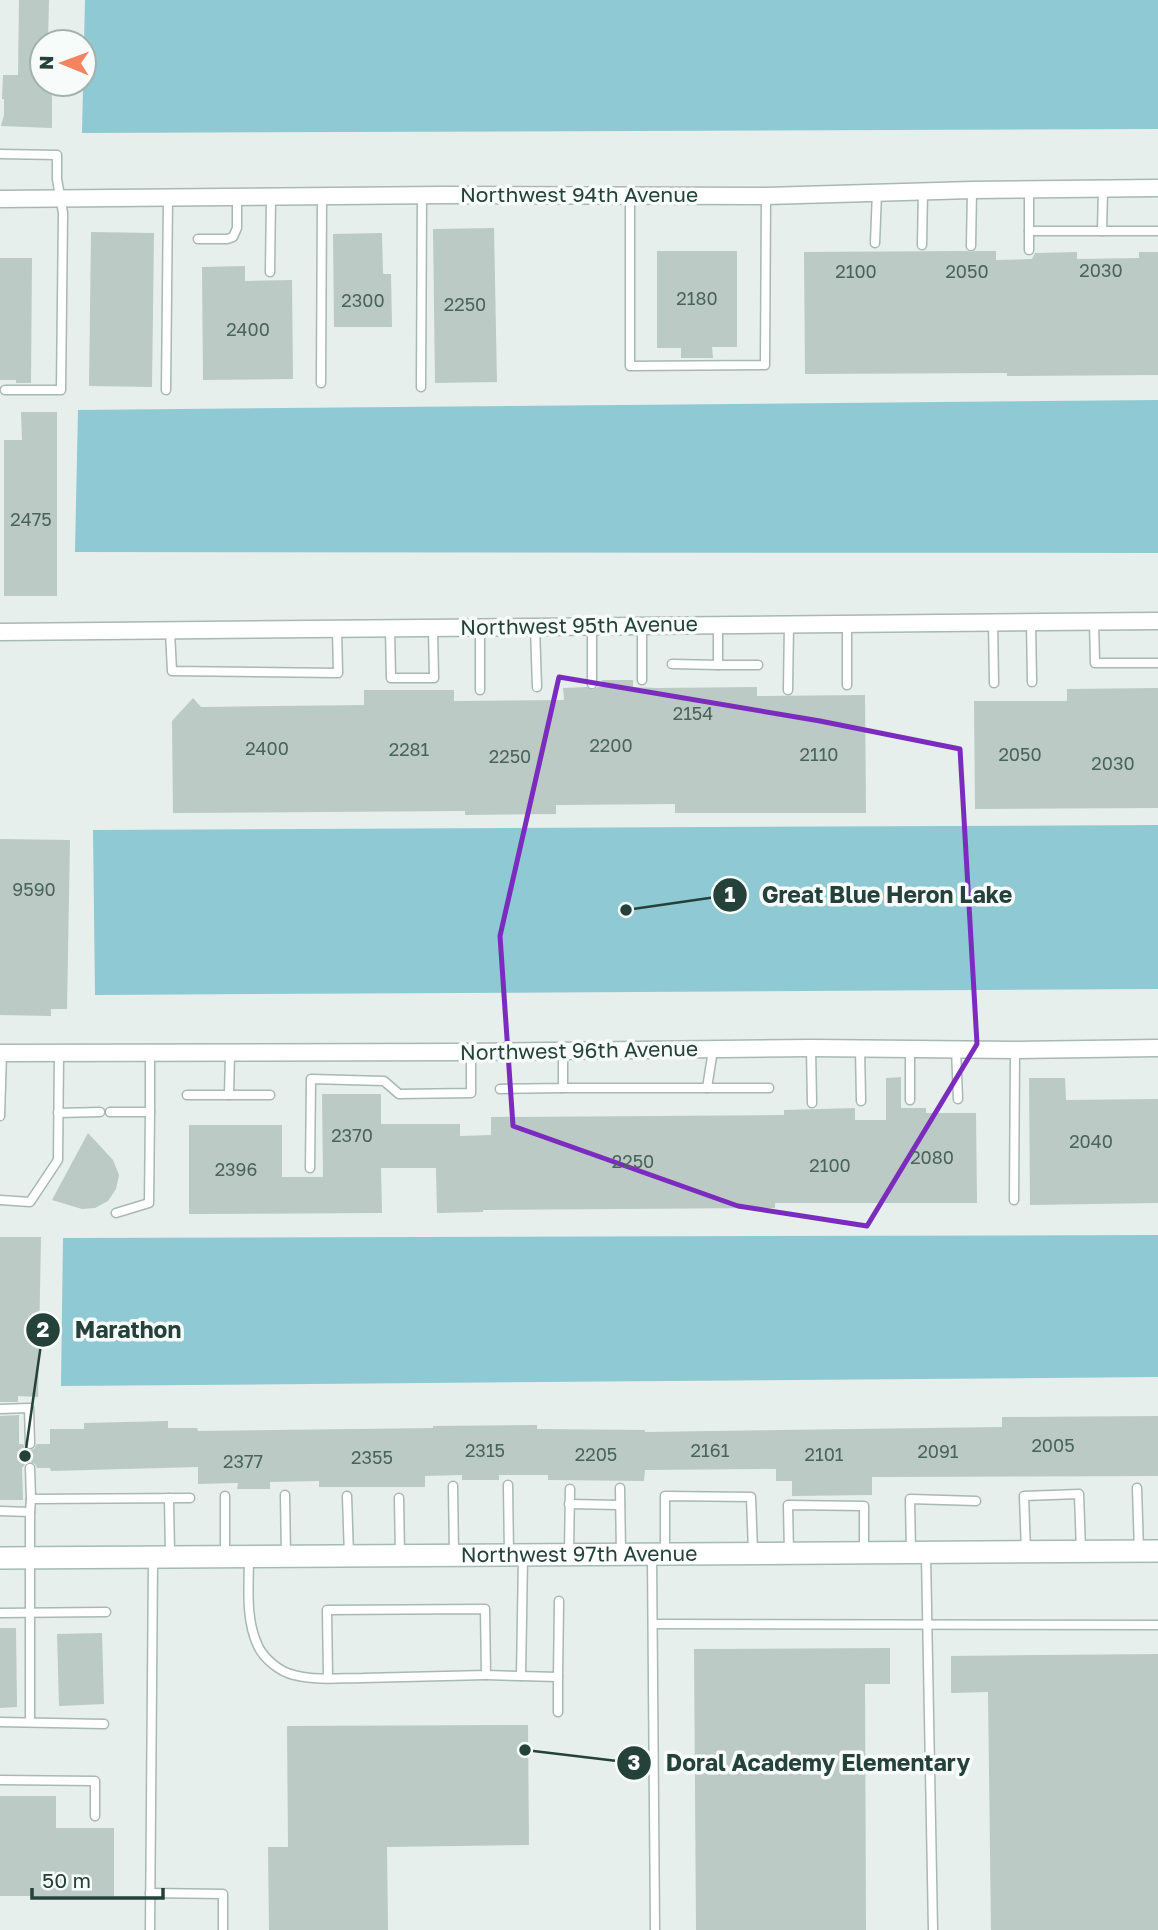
<svg xmlns="http://www.w3.org/2000/svg" width="1158" height="1930" font-family="'Golos Text',sans-serif">
<rect width="100%" height="100%" fill="#e6efeb"/>
<!-- water -->
<g fill="#8ec9d4">
<polygon points="85,0 1158,0 1158,129 82,133"/>
<polygon points="1158,400 1158,553 75,552 78,410"/>
<polygon points="1158,825 1158,989 95,995 93,830"/>
<polygon points="1158,1235 1158,1377 61,1386 63,1238"/>
</g>
<!-- building -->
<g fill="#bbcac4">
<polygon points="19,0 49,0 48,42 42,42 42,84 52,84 52,128 1,126 4,115 4,99 2,99 3,75 18,75"/>
<polygon points="494,228 497,382 435,383 433,229"/>
<polygon points="91,232 154,233 152,387 89,386"/>
<polygon points="382,233 383,274 391,274 392,327 334,327 333,234"/>
<polygon points="657,251 737,251 737,347 712,347 713,358 681,358 681,348 657,348"/>
<polygon points="967,251 972,252 975,251 996,251 996,260 1032,259 1035,253 1077,252 1077,259 1139,258 1139,252 1158,252 1158,375 1007,376 1007,373 805,374 804,252"/>
<polygon points="0,258 32,258 31,383 16,383 16,380 0,380"/>
<polygon points="245,266 245,281 292,280 293,379 203,380 202,267"/>
<polygon points="21,412 57,412 57,596 4,596 4,440 22,440"/>
<polygon points="602,680 633,680 633,687 657,688 757,687 757,696 865,695 866,813 675,813 675,804 556,805 556,814 465,815 465,811 173,813 172,721 193,698 201,707 364,705 364,690 454,690 454,701 564,700 563,688 587,687 593,690 598,687 603,687"/>
<polygon points="1158,688 1158,808 975,809 974,701 1067,701 1067,689"/>
<polygon points="0,839 70,840 67,1009 51,1009 51,1016 0,1015"/>
<polygon points="901,1077 901,1108 926,1108 926,1113 976,1113 977,1203 775,1203 775,1208 483,1210 483,1212 437,1213 436,1168 381,1168 382,1213 189,1214 189,1125 282,1125 282,1177 323,1177 322,1094 381,1094 381,1124 460,1124 460,1136 491,1135 491,1117 784,1115 784,1110 855,1108 855,1120 886,1120 886,1078"/>
<polygon points="1029,1078 1065,1078 1066,1100 1158,1099 1158,1203 1030,1205"/>
<polygon points="88,1133 113,1160 119,1175 116,1189 108,1201 95,1208 82,1209 52,1200"/>
<polygon points="0,1237 41,1237 38,1397 18,1396 18,1402 0,1402"/>
<polygon points="19,1415 19,1444 23,1444 25,1448 30,1450 34,1449 37,1444 50,1444 50,1429 84,1429 84,1423 168,1421 168,1428 197,1428 198,1431 433,1428 433,1426 537,1425 537,1429 645,1430 645,1432 1002,1427 1002,1417 1158,1416 1158,1476 872,1477 872,1495 792,1496 792,1481 776,1481 776,1469 645,1470 644,1481 548,1480 548,1475 499,1475 499,1480 462,1480 462,1475 425,1476 425,1487 319,1487 319,1481 270,1482 270,1489 237,1489 238,1483 198,1484 198,1467 51,1471 50,1468 37,1468 35,1464 30,1462 26,1463 22,1468 23,1500 0,1500 0,1416"/>
<polygon points="0,1628 16,1628 17,1707 0,1708"/>
<polygon points="102,1633 104,1704 59,1706 57,1634"/>
<polygon points="890,1648 890,1684 865,1684 866,1930 696,1930 694,1649"/>
<polygon points="1158,1654 1158,1930 991,1930 988,1692 951,1693 951,1656"/>
<polygon points="528,1725 529,1845 387,1847 388,1930 269,1930 268,1847 288,1847 287,1726"/>
<polygon points="0,1796 56,1796 56,1828 114,1828 114,1896 0,1896"/>
</g>
<g fill="none" stroke-linecap="round" stroke-linejoin="round">
<!-- lane casing -->
<g stroke="#a8b8b2" stroke-width="11">
<g id="lane">
<polyline points="0,154 57,155 57,179 63,213 61,390 5,390"/>
<polyline points="1029,189 1029,250"/>
<polyline points="630,196 630,366 765,365 766,196"/>
<polyline points="1029,231 1102,231 1103,189"/>
<polyline points="1102,231 1158,231"/>
<polyline points="198,239 227,239 233,237 237,228 237,197"/>
<polyline points="875,243 877,192"/>
<polyline points="922,245 923,191"/>
<polyline points="971,246 972,190"/>
<polyline points="270,272 271,197"/>
<polyline points="321,383 322,197"/>
<polyline points="421,387 422,195"/>
<polyline points="166,390 168,197"/>
<polyline points="993,621 994,683"/>
<polyline points="1031,621 1032,682"/>
<polyline points="1094,621 1095,663 1158,663"/>
<polyline points="847,623 847,685"/>
<polyline points="642,625 642,680"/>
<polyline points="592,626 592,684"/>
<polyline points="535,627 537,687"/>
<polyline points="390,628 391,678 434,678 433,628"/>
<polyline points="480,628 480,690"/>
<polyline points="170,631 172,671 338,673 337,629"/>
<polyline points="672,664 718,665 718,625"/>
<polyline points="718,665 758,665"/>
<polyline points="788,690 789,623"/>
<polyline points="811,1048 812,1103"/>
<polyline points="860,1048 861,1101"/>
<polyline points="910,1049 910,1100"/>
<polyline points="956,1049 958,1099"/>
<polyline points="563,1088 769,1088"/>
<polyline points="707,1088 713,1050"/>
<polyline points="500,1089 563,1088 563,1050"/>
<polyline points="187,1095 229,1095 230,1053"/>
<polyline points="229,1095 270,1095"/>
<polyline points="110,1112 150,1112 150,1053"/>
<polyline points="58,1113 100,1112"/>
<polyline points="0,1116 2,1053"/>
<polyline points="310,1168 311,1079 384,1081 399,1094 471,1093 471,1052"/>
<polyline points="0,1200 30,1202 58,1160 59,1053"/>
<polyline points="1014,1200 1015,1050"/>
<polyline points="116,1213 149,1203 150,1112"/>
<polyline points="0,1409 29,1408 30,1444"/>
<polyline points="30,1468 31,1499"/>
<polyline points="508,1485 509,1555"/>
<polyline points="453,1486 454,1555"/>
<polyline points="620,1488 621,1554"/>
<polyline points="1137,1488 1139,1551"/>
<polyline points="285,1495 286,1556"/>
<polyline points="225,1496 225,1556"/>
<polyline points="347,1496 349,1556"/>
<polyline points="169,1498 170,1554"/>
<polyline points="399,1498 400,1555"/>
<polyline points="569,1504 620,1505"/>
<polyline points="0,1511 30,1512 30,1722"/>
<polyline points="30,1512 31,1499 190,1498"/>
<polyline points="911,1552 910,1499 976,1501"/>
<polyline points="1026,1552 1024,1496 1079,1494 1081,1551"/>
<polyline points="789,1553 788,1505 864,1506 864,1551"/>
<polyline points="569,1554 570,1489"/>
<polyline points="665,1554 665,1496 751,1497 753,1551"/>
<polyline points="926,1555 933,1930"/>
<path d="M249,1556c0,29 -4,63 9,90 6,13 22,26 36,29 23,6 47,3 69,3 41,-1 82,-2 123,-3l-1,-66 -158,1 1,68"/>
<polyline points="652,1557 655,1930"/>
<polyline points="523,1558 521,1676 558,1677 559,1601"/>
<polyline points="0,1613 106,1612"/>
<polyline points="653,1624 1158,1625"/>
<polyline points="486,1675 521,1676"/>
<polyline points="558,1712 558,1677"/>
<polyline points="0,1722 104,1724"/>
<polyline points="0,1780 95,1781 95,1816"/>
<polyline points="150,1893 223,1894 223,1930"/>
<polyline points="150,1930 153,1560"/>
</g>
</g>
<!-- street casing -->
<g stroke="#a8b8b2" stroke-width="19">
<g id="street">
<polyline points="0,199 443,195 766,196 972,190 1158,188"/>
<polyline points="0,632 1158,621"/>
<polyline points="0,1053 471,1052 811,1048 1015,1050 1158,1048"/>
</g>
</g>
<!-- secondary casing -->
<g stroke="#a4bbb3" stroke-width="24">
<g id="secondary">
<path id="s1" d="M0,1558l1158,-7"/>
</g>
</g>
<!-- lane -->
<use href="#lane" stroke="#fff" stroke-width="8"/>
<!-- street -->
<use href="#street" stroke="#fff" stroke-width="16"/>
<!-- secondary -->
<use href="#secondary" stroke="#fff" stroke-width="21"/>
</g>
<!-- marked area -->
<path fill="none" stroke="#7b2cbf" stroke-width="5" stroke-linejoin="round" d="M559,677l261,44 140,28 17,295 -110,182 -129,-20 -225,-80 -13,-190z"/>
<g text-anchor="middle" stroke-width="7" stroke-linejoin="round" paint-order="stroke">
<!-- number labels -->
<g font-size="18" fill="#4a645c">
<text x="1101" y="277">2030</text>
<text x="856" y="278">2100</text>
<text x="967" y="278">2050</text>
<text x="697" y="305">2180</text>
<text x="363" y="307">2300</text>
<text x="465" y="311">2250</text>
<text x="248" y="336">2400</text>
<text x="31" y="526">2475</text>
<text x="693" y="720">2154</text>
<text x="611" y="752">2200</text>
<text x="267" y="755">2400</text>
<text x="409" y="756">2281</text>
<text x="819" y="761">2110</text>
<text x="1020" y="761">2050</text>
<text x="510" y="763">2250</text>
<text x="1113" y="770">2030</text>
<text x="34" y="896">9590</text>
<text x="352" y="1142">2370</text>
<text x="1091" y="1148">2040</text>
<text x="932" y="1164">2080</text>
<text x="633" y="1168">2250</text>
<text x="830" y="1172">2100</text>
<text x="236" y="1176">2396</text>
<text x="1053" y="1452">2005</text>
<text x="485" y="1457">2315</text>
<text x="710" y="1457">2161</text>
<text x="938" y="1458">2091</text>
<text x="596" y="1461">2205</text>
<text x="824" y="1461">2101</text>
<text x="372" y="1464">2355</text>
<text x="243" y="1468">2377</text>
</g>
<!-- street labels -->
<g font-size="21" fill="#24423a" stroke="#f7fbf9">
<text x="579" y="202">Northwest 94th Avenue</text>
<text transform="translate(579 626) rotate(-1)" y="7">Northwest 95th Avenue</text>
<text transform="translate(579 1051) rotate(-1)" y="7">Northwest 96th Avenue</text>
<text dy="7" stroke="none"><textPath href="#s1" startOffset="579">Northwest 97th Avenue</textPath></text>
</g>
</g>
<!-- callouts -->
<path fill="none" stroke="#24423a" stroke-width="2.5" d="M626 910L730 895M25 1456L43 1330M525 1750L634 1763"/>
<g fill="#24423a" stroke="#f7fbf9" stroke-width="2.5">
<circle cx="626" cy="910" r="7"/>
<circle cx="25" cy="1456" r="7"/>
<circle cx="525" cy="1750" r="7"/>
<circle cx="730" cy="895" r="18"/>
<circle cx="43" cy="1330" r="18"/>
<circle cx="634" cy="1763" r="18"/>
</g>
<g font-size="21" text-anchor="middle" font-weight="bold" fill="#fff">
<text x="730" y="902">1</text>
<text x="43" y="1337">2</text>
<text x="634" y="1770">3</text>
</g>
<g font-size="23" text-anchor="middle" font-weight="bold" fill="#24423a" stroke="#f7fbf9" stroke-width="7" stroke-linejoin="round" paint-order="stroke">
<text x="887" y="903">Great Blue Heron Lake</text>
<text x="128" y="1338">Marathon</text>
<text x="818" y="1771">Doral Academy Elementary</text>
</g>
<!-- north arrow -->
<g transform="translate(63 63) rotate(271)"><circle r="33" fill="#f7fbf9" stroke="#a3b1ad" stroke-width="2"/>
<path d="M0-5L12 26L0 18L-12 26Z" fill="#f4845f"/>
<text y="-10" font-size="19" font-weight="bold" text-anchor="middle" fill="#24423a">N</text>
</g>
<!-- scale -->
<path d="M32 1888v10h131v-10" fill="none" stroke="#24423a" stroke-width="3.5"/>
<text x="42" y="1888" font-size="21" fill="#24423a" stroke="#f7fbf9" stroke-width="5" paint-order="stroke">50 m</text>
</svg>
